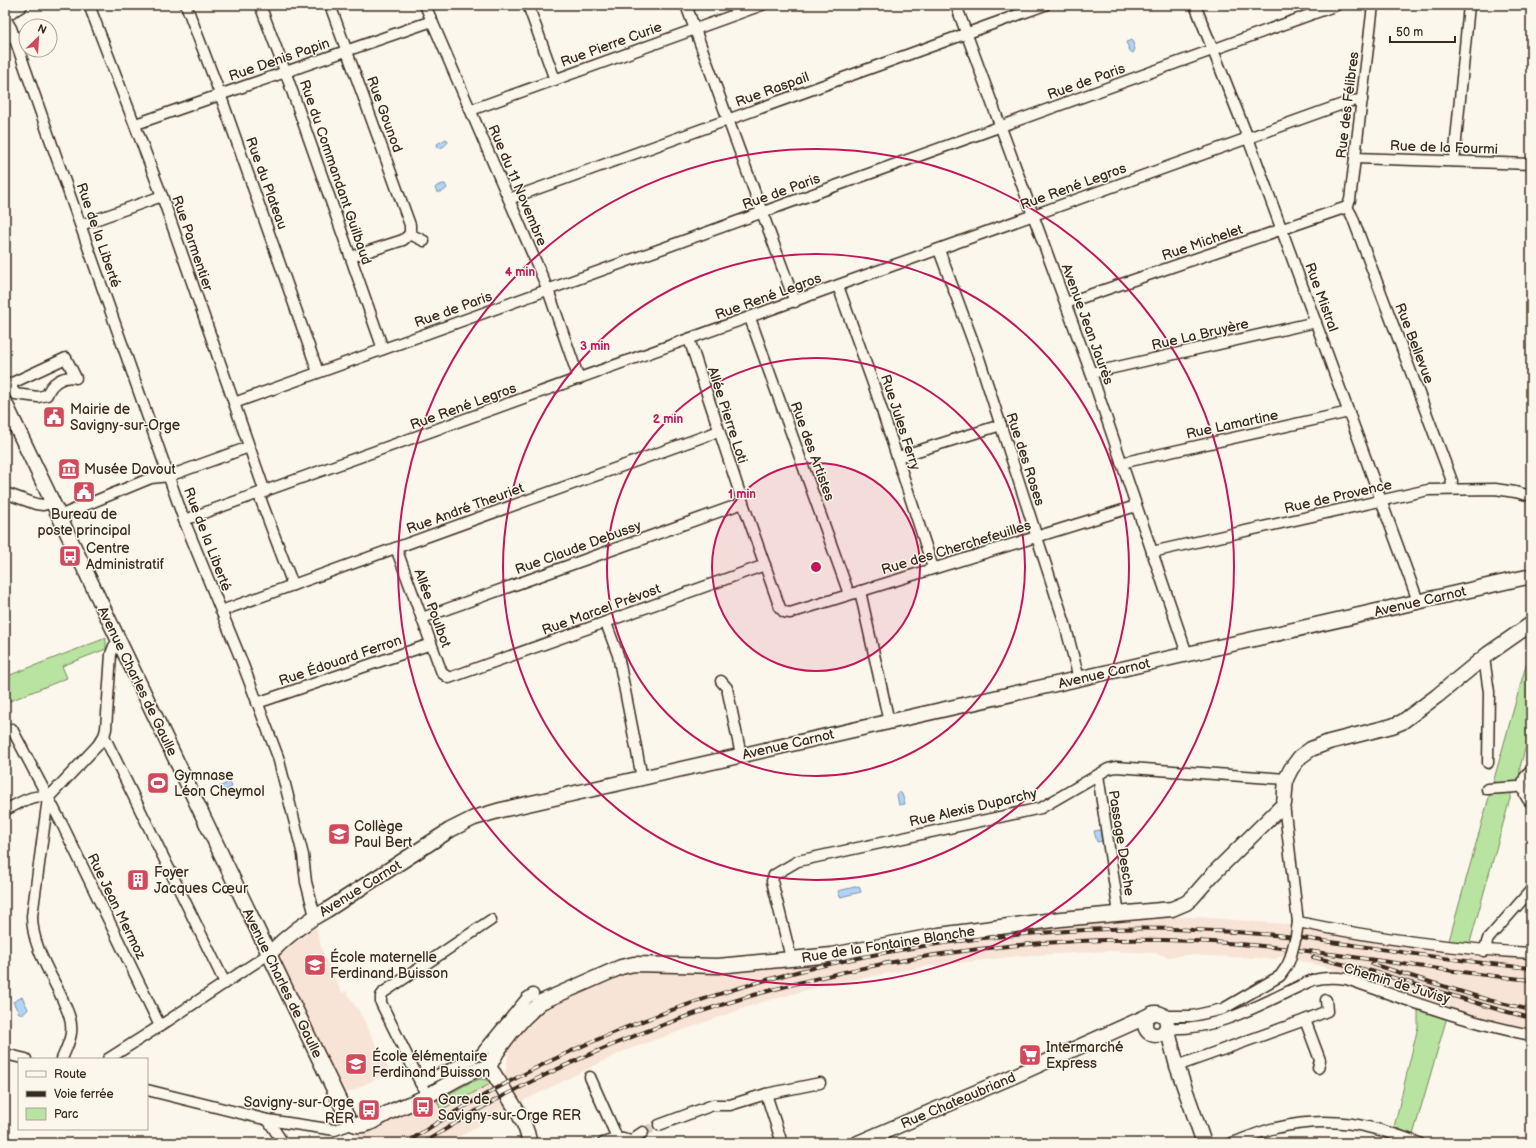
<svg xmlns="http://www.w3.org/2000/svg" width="1536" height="1148" font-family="'Balsamiq Sans',sans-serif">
<rect width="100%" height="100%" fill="#fbf7ec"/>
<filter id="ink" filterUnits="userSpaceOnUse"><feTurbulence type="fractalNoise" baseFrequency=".025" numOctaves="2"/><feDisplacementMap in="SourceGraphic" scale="8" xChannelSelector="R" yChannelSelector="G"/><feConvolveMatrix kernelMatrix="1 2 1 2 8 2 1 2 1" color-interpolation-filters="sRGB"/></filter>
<g filter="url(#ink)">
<!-- built -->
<g fill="#f7e4d6">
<polygon points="1169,917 1198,917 1295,925 1472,955 1531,958 1531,1030 1492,1021 1433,1004 1329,968 1279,956 1276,959 1186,955 1168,957 1156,953 1110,951 1019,956 922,967 826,985 759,1003 624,1051 507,1109 449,1143 359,1143 354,1129 438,1096 443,1106 506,1071 509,1047 521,1033 533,1023 543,1006 627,968 889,949 1088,922"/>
<polygon points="316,927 323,954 342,993 346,991 356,1007 357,1007 390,1072 346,1094 278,956"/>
</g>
<!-- green -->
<g fill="#b8e3a0" stroke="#7a865f">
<polygon points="1531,630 1531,728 1520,767 1519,787 1513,788 1469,946 1448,944 1529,654 1526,633"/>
<polygon points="106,638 106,649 62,666 67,678 5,703 5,677"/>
<polygon points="1418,1007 1447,1017 1413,1135 1394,1127 1418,1027"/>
<polygon points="480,1079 486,1080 492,1083 441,1110 437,1101 467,1084"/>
</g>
<!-- water -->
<g fill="#b0d4f9" stroke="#8190a1">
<polygon points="1132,40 1135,49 1133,53 1130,51 1126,42"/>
<path d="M446,139l2,2c0,3 -7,8 -10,7l-1,-4z"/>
<path d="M443,184h2l2,4c-2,3 -7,5 -10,4l-2,-4 2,-2z"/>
<polygon points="230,782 232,787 221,793 219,787"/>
<polygon points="899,792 902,794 905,804 899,805 897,795"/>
<polygon points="1100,830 1102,841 1097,842 1094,831"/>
<polygon points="859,886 861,892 840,897 838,891"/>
<path d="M22,997l6,12c-2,4 -5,5 -9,4l-6,-11z"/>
</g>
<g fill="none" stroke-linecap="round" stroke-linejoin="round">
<!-- street-tunnel -->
<polyline stroke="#d5cec3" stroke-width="10" stroke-dasharray="10 5" stroke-linecap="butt" points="643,1132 659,1125"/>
<!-- street casing -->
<g stroke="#3b2a1e" stroke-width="13">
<g id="street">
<polyline points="89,5 162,196 265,492"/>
<polyline points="186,5 220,94 318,372"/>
<polyline points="260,5 285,71 383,349"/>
<polyline points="330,5 410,225 410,234 403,240 351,257"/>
<polyline points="425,5 548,290 579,379"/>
<polyline points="528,5 555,80"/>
<polyline points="686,5 795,302"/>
<polyline points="956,5 1091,373 1187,654"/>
<polyline points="1195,5 1248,138 1418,601"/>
<polyline points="5,18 11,28 184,520 240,657 278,757 303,855 306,882 315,916"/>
<polyline points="471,110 762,5"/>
<polyline points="136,124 432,21"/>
<polyline points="1355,158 1531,164"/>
<polyline points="1454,161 1469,5"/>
<polyline points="509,199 1045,5"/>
<polyline points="1347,207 1352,216 1452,481 1451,489"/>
<polyline points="1347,207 1350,200 1373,5"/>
<polyline points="81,225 162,196"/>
<polyline points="410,234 424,241"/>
<polyline points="939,250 978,355 1065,624 1079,679"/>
<polyline points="838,286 875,389 933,568"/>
<polyline points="1066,303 1347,207"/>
<polyline points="750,318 849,594"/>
<polyline points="689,339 743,503 780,608 784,612 790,613 1136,506"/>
<path d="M66,358l10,20c-13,-3 -25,5 -29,17l-9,2 -23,-3 -5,-10z"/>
<polyline points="1091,373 1316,322"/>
<polyline points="234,403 1337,5"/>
<polyline points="898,457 1001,425"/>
<polyline points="1121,463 1349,412"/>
<polyline points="5,493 36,504 43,505 53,502"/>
<polyline points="259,495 293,585"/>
<polyline points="59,516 151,478 169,476 249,447"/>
<polyline points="184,520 1351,101 1362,100"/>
<polyline points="396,548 442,673 449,678 765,565"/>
<polyline points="1152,552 1428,490 1495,489 1515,492 1531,496"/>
<polyline points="860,591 889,722"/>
<polyline points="221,611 719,431"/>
<polyline points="422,618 743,503"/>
<polyline points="606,623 618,655 642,778"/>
<polyline points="1484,658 1489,692 1488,763"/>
<polyline points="721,681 727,688 741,755"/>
<polyline points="257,703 431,644"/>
<polyline points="5,732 12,729 62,824 160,1026"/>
<polyline points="104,736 225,983"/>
<path d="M1531,771c-12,8 -9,23 0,32"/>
<polyline points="1098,775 1119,914"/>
<polyline points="1487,789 1517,787"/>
<polyline points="1284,804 1298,922 1296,936"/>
<path d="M5,810c14,-6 29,-18 43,-12"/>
<path d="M1298,922c77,16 154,27 233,31"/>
<polyline points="1484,951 1488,939 1531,890"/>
<polyline points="791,958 772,881 774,875 798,861 1041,808 1108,769 1116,767 1286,779"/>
<polyline points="1164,1016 1192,1016 1223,1009 1280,976 1287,966 1290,959"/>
<polyline points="1305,1020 1327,1011 1326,1000"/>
<path d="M1167,1028c51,4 100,-28 146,-48 11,-3 22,-3 34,-1 60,21 121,44 184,56"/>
<polyline points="5,1054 26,1059"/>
<path d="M62,1059c3,-8 8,-17 9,-26 2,-14 -6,-27 -11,-39 -12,-25 -28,-50 -28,-78l16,-118 49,-52 7,-10 2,-7 5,-75 3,-8 5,-3"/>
<polyline points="108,1059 160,1026 270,953"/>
<polyline points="1177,1066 1305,1020 1320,1060 1318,1068"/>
<polyline points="590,1077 615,1133 616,1138"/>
<polyline points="420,1083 480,1055 527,998 533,994"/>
<polyline points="147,1090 268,1120 335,1130 357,1122"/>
<polyline points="766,1094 782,1143"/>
<polyline points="427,1096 381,1003 381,996 384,992 491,920"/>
<polyline points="268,1120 283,1143"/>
<polyline points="659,1125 713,1105 730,1105 766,1094 820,1083"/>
<polyline points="634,1142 637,1136 643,1132"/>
<path d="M603,1143c12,-5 20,-6 32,0"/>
<path d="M1232,1143c15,-5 29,-12 44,-15 53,-13 93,-4 143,15"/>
</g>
</g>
<!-- secondary casing -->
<g stroke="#3b2a1e" stroke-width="17">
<g id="secondary">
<polyline points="5,14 20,5"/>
<path d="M5,403l344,718c12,11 28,-2 39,-8 12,-6 25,-10 37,-16 15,-7 48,-31 64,-29"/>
<path d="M270,953c17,-17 36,-32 57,-43l123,-80 24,-12 27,-8 1030,-234"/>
<circle cx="1156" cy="1024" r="11"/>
<polyline points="1167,1028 1177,1066 1204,1143"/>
<path d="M489,1068c9,-23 33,-50 52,-66l80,-35 13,-3 84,2 114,-11 107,-20 122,-16 111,-10 14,-6 6,-5 21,-24 71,-70 2,-25 5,-10 9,-12 11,-8 18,-7 63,-16 10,-4 35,-26 51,-42 43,-30"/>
<path d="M489,1068l5,6c10,17 35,50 35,69"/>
<polyline points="858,1143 1014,1076 1150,1015"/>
</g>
</g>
<!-- street -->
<use href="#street" stroke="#fbf7ec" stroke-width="10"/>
<!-- secondary -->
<use href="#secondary" stroke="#fbf7ec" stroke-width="14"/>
<!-- rail casing -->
<g stroke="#3b2a1e" stroke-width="4">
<g id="rail">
<polyline points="1313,957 1371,971 1500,1010 1531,1018"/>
<polyline points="1372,964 1488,1000 1531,1010"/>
<path d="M406,1143c188,-125 410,-194 634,-210 51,-4 102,-6 153,-3 31,1 62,3 93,6 82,10 163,25 245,32"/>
<path d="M423,1143c30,-18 59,-37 90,-52 208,-107 446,-160 680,-150 113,5 225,28 338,39"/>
</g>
</g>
<!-- rail -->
<use href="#rail" stroke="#fbf7ec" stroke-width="2.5" stroke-dasharray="8" stroke-linecap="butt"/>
<!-- street-bridge casing -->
<g stroke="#3b2a1e" stroke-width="13" stroke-linecap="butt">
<polyline id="street-bridge" points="1290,959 1296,936"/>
</g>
<!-- street-bridge -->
<use href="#street-bridge" stroke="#fbf7ec" stroke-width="10"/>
</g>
</g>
<!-- distance rings -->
<circle cx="816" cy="567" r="104" fill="#c2185b" fill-opacity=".12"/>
<g fill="none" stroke="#c2185b" stroke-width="2">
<circle cx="816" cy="567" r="104"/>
<circle cx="816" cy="567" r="209"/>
<circle cx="816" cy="567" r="313"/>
<circle cx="816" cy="567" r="418"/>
</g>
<!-- icons -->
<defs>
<g id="civic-square" transform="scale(1.15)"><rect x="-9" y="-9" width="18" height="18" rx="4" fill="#d1495b" stroke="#fbf7ec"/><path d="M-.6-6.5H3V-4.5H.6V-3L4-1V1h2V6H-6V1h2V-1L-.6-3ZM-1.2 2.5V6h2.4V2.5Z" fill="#fff"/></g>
<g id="museum-square" transform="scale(1.15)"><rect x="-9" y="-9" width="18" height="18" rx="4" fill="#d1495b" stroke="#fbf7ec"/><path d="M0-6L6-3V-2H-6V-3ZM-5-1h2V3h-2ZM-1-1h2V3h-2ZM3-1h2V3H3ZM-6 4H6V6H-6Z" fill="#fff"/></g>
<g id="bus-square" transform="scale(1.15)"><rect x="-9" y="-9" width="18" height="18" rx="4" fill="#d1495b" stroke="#fbf7ec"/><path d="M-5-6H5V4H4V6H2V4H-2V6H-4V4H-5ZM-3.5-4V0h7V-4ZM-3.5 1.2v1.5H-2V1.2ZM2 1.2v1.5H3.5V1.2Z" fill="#fff"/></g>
<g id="stadium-square" transform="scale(1.15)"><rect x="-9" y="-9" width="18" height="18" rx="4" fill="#d1495b" stroke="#fbf7ec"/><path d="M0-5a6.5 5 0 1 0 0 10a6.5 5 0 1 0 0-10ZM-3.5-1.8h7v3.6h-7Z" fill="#fff"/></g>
<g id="school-square" transform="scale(1.15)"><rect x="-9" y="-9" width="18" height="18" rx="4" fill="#d1495b" stroke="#fbf7ec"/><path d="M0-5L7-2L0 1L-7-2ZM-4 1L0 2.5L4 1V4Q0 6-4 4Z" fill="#fff"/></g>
<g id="building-square" transform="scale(1.15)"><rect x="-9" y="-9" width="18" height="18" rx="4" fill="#d1495b" stroke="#fbf7ec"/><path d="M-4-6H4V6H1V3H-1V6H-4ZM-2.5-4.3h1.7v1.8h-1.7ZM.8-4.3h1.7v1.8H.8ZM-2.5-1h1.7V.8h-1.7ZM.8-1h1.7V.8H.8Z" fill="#fff"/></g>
<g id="supermarket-square" transform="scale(1.15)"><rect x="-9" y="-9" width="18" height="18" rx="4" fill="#d1495b" stroke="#fbf7ec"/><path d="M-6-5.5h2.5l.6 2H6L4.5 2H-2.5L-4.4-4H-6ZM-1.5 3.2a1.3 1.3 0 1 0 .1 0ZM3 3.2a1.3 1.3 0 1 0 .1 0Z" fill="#fff"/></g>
</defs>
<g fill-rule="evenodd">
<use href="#civic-square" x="54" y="417"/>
<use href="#museum-square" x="69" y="469"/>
<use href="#civic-square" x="84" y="492"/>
<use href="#bus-square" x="70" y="556"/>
<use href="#stadium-square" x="158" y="783"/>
<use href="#school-square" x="339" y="834"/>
<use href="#building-square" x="138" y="880"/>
<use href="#school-square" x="315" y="965"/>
<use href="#supermarket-square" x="1030" y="1055"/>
<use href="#school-square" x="356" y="1064"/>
<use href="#bus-square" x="423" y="1107"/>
<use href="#bus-square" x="369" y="1110"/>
</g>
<g text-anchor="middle" stroke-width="3" stroke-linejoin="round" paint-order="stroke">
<!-- street labels -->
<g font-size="14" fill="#3b2a1e" stroke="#fbf7ec">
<text transform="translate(611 44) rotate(-20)" y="5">Rue Pierre Curie</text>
<text transform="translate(279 59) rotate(-19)" y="5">Rue Denis Papin</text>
<text transform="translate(1086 81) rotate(-20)" y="5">Rue de Paris</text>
<text transform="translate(772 89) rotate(-20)" y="5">Rue Raspail</text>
<text transform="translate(1347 105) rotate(-83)" y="5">Rue des Félibres</text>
<text transform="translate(385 114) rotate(70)" y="5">Rue Gounod</text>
<text transform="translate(1444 147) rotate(2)" y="5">Rue de la Fourmi</text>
<text transform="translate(336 172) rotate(71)" y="5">Rue du Commandant Guilbaud</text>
<text transform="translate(267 183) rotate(70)" y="5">Rue du Plateau</text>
<text transform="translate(518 185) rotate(67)" y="5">Rue du 11 Novembre</text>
<text transform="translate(1073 186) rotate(-20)" y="5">Rue René Legros</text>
<text transform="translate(781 191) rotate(-20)" y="5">Rue de Paris</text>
<text transform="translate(99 235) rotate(71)" y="5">Rue de la Liberté</text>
<text transform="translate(1202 242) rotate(-19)" y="5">Rue Michelet</text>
<text transform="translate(193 243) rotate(71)" y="5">Rue Parmentier</text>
<text transform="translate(768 296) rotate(-20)" y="5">Rue René Legros</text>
<text transform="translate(1322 297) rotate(70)" y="5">Rue Mistral</text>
<text transform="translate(453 309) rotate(-20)" y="5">Rue de Paris</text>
<text transform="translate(1088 324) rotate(70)" y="5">Avenue Jean Jaurès</text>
<text transform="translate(1200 334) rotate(-13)" y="5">Rue La Bruyère</text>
<text transform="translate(1415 343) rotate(69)" y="5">Rue Bellevue</text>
<text transform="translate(463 406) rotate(-20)" y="5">Rue René Legros</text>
<text transform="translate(728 415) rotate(72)" y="5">Allée Pierre Loti</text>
<text transform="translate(901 422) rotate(72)" y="5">Rue Jules Ferry</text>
<text transform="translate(1232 424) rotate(-12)" y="5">Rue Lamartine</text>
<text transform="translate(813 451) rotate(70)" y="5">Rue des Artistes</text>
<text transform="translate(1026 459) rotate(72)" y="5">Rue des Roses</text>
<text transform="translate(1338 496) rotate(-13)" y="5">Rue de Provence</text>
<text transform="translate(465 508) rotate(-20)" y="5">Rue André Theuriet</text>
<text transform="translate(208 539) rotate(69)" y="5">Rue de la Liberté</text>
<text transform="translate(578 547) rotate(-20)" y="5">Rue Claude Debussy</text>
<text transform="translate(956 547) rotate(-17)" y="5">Rue des Cherchefeuilles</text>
<text transform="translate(1420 601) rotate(-13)" y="5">Avenue Carnot</text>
<text transform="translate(433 608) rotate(70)" y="5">Allée Poulbot</text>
<text transform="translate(601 609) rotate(-20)" y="5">Rue Marcel Prévost</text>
<text transform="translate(340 660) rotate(-19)" y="5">Rue Édouard Ferron</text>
<text transform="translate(1104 673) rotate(-13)" y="5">Avenue Carnot</text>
<text transform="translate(138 681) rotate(64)" y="5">Avenue Charles de Gaulle</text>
<text transform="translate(788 744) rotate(-13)" y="5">Avenue Carnot</text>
<text transform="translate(973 807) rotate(-13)" y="5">Rue Alexis Duparchy</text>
<text transform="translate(1122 843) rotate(81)" y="5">Passage Desche</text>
<text transform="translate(360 888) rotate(-32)" y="5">Avenue Carnot</text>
<text transform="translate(117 906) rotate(64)" y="5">Rue Jean Mermoz</text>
<text transform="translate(888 944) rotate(-9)" y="5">Rue de la Fontaine Blanche</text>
<text transform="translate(283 983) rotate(64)" y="5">Avenue Charles de Gaulle</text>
<text transform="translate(1397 983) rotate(17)" y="5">Chemin de Juvisy</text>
<text transform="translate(958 1100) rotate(-23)" y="5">Rue Chateaubriand</text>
</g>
<!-- poi labels -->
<g font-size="14" fill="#3b2a1e" stroke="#fbf7ec" text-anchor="start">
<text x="70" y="414">Mairie de<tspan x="70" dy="16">Savigny-sur-Orge</tspan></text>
<text x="84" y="474">Musée Davout</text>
<text x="84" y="519" text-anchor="middle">Bureau de<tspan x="84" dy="16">poste principal</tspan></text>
<text x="86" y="553">Centre<tspan x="86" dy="16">Administratif</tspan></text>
<text x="174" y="780">Gymnase<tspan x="174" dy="16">Léon Cheymol</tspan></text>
<text x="354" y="831">Collège<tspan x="354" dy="16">Paul Bert</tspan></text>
<text x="154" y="877">Foyer<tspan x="154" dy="16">Jacques Cœur</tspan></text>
<text x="330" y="962">École maternelle<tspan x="330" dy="16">Ferdinand Buisson</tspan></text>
<text x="1046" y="1052">Intermarché<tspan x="1046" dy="16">Express</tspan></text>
<text x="372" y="1061">École élémentaire<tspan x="372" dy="16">Ferdinand Buisson</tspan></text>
<text x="438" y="1104">Gare de<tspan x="438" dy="16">Savigny-sur-Orge RER</tspan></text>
<text x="354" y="1107" text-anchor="end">Savigny-sur-Orge<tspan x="354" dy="16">RER</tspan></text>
</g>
</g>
<circle cx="816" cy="567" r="6" fill="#c2185b" stroke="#fbf7ec" stroke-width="2"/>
<g font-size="12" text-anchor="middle" font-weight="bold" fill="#c2185b" stroke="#fbf7ec" stroke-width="3" stroke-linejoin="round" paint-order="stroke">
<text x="520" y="276">4 min</text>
<text x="595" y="350">3 min</text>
<text x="668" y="423">2 min</text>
<text x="742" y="498">1 min</text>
</g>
<!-- margin -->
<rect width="1536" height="1148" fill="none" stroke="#fbf7ec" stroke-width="20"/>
<rect x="10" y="10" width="1516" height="1128" fill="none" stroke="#3b2a1e" stroke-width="1.5" filter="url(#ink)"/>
<!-- legend -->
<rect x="18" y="1058" width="130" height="72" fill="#fbf7ec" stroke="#aea59a"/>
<rect x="26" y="1071" width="20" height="6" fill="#fbf7ec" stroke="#aea59a"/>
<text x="54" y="1078" font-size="12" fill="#3b2a1e">Route</text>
<rect x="26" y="1091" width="20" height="6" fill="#3b2a1e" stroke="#aea59a"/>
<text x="54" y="1098" font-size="12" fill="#3b2a1e">Voie ferrée</text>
<rect x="26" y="1108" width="20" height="12" fill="#b8e3a0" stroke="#aea59a"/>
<text x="54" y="1118" font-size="12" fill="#3b2a1e">Parc</text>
<!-- north arrow -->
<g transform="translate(38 38) rotate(25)"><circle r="19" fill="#fbf7ec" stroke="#aea59a"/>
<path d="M0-3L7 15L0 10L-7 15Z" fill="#d1495b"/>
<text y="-6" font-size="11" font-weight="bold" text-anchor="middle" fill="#3b2a1e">N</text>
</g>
<!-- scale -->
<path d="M1390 36v6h65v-6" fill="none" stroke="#3b2a1e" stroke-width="2"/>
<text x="1396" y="36" font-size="12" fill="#3b2a1e" stroke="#fbf7ec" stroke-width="3" paint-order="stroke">50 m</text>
</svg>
